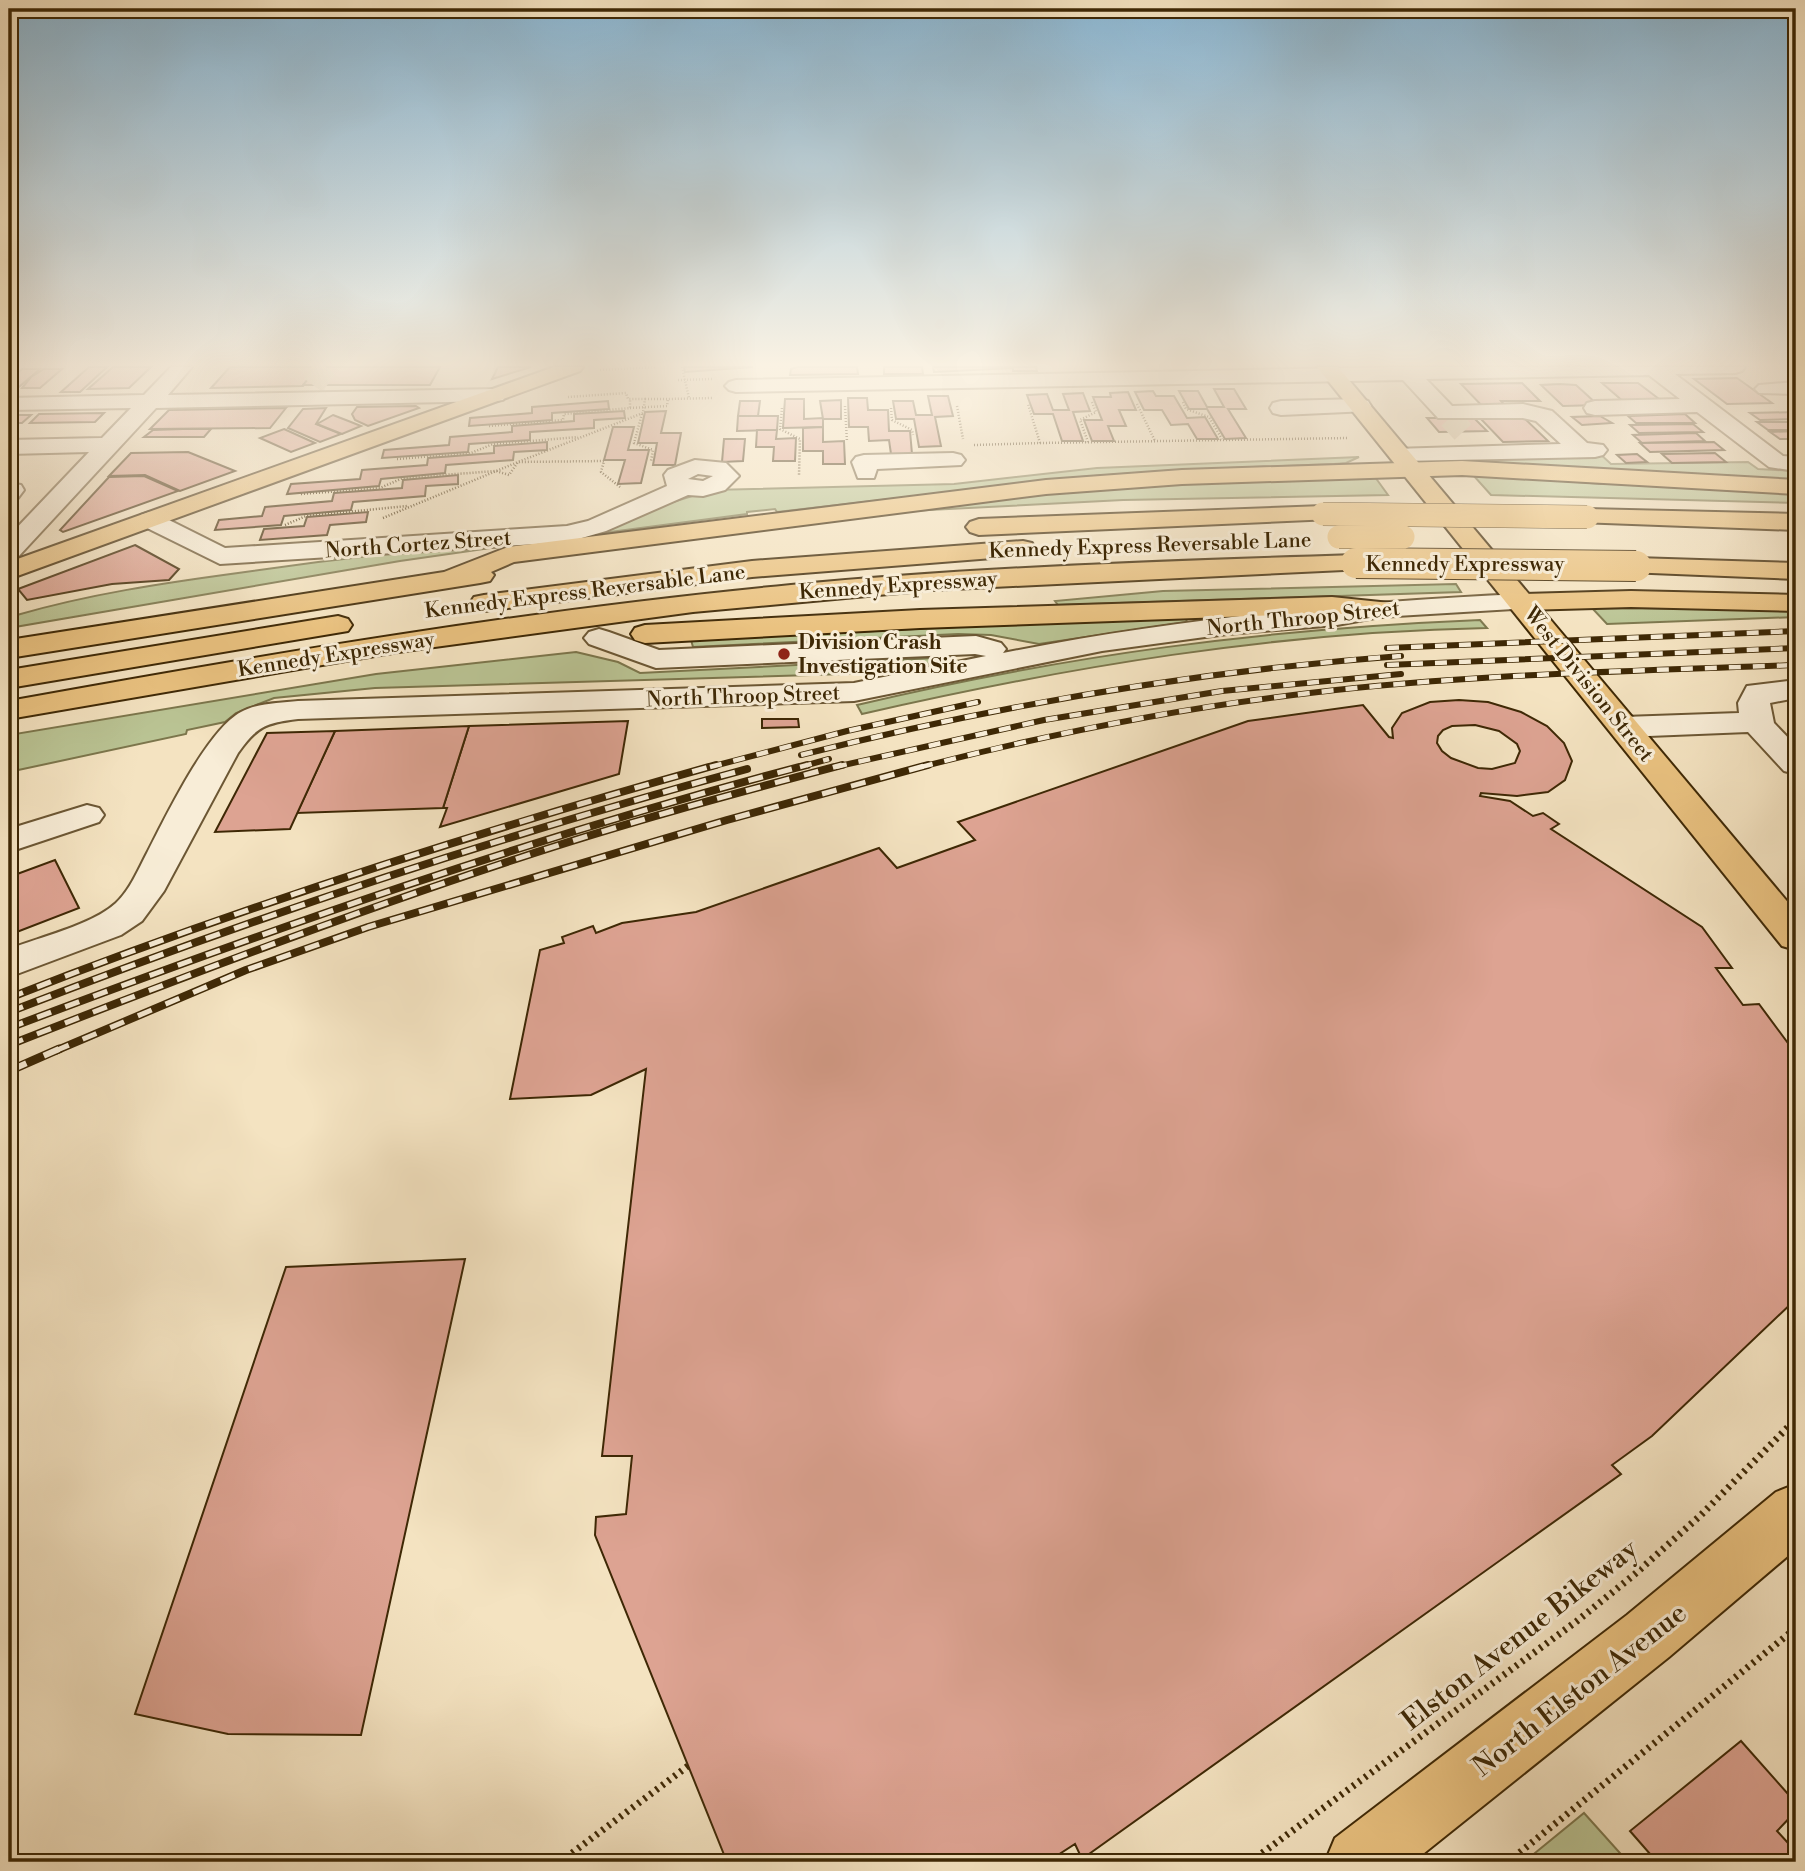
<svg xmlns="http://www.w3.org/2000/svg" width="1805" height="1871" font-family="'Libre Bodoni',serif">
<rect width="100%" height="100%" fill="#f4e3c1"/>
<filter id="stains"><feTurbulence type="fractalNoise" baseFrequency=".00286" numOctaves="4"/><feColorMatrix values="0 0 0 0 .2 0 0 0 0 .09 0 0 0 0 .02 0 0 0 .5 -.17"/></filter>
<radialGradient id="worn" r=".72"><stop offset=".6" stop-color="#630" stop-opacity="0"/><stop offset="1" stop-color="#630" stop-opacity=".3"/></radialGradient>
<!-- green -->
<g fill="#bac494" stroke="#7c764c" stroke-width="2">
<polygon points="1598,452 1611,464 1748,462 1758,469 1796,471 1796,481 1460,461 1455,455"/>
<polygon points="1359,457 1346,463 1334,464 1177,470 1080,477 777,512 775,509 747,512 747,514 595,534 670,503 711,490 954,484 1097,468"/>
<polygon points="1480,474 1601,484 1600,481 1796,491 1796,503 1491,495 1473,475"/>
<polygon points="1375,477 1388,495 1123,500 910,511 1015,496 1136,485"/>
<path d="M546,540l-146,21 -391,67v-10l8,-3c72,-21 147,-32 221,-42 103,-15 205,-26 308,-33z"/>
<polygon points="1456,584 1461,592 1058,605 1055,601 1163,591"/>
<polygon points="1592,608 1796,609 1796,617 1607,624"/>
<polygon points="1185,616 1187,622 1039,644 991,635 958,634 693,647 691,640"/>
<path d="M1480,620l7,8c-211,4 -420,39 -625,86l-5,-9c210,-50 407,-76 623,-85z"/>
<polygon points="576,652 618,662 640,673 953,657 954,659 877,673 375,688 274,698 236,713 225,722 187,730 186,734 9,772 9,735 376,674"/>
<polygon points="1584,1813 1628,1862 1524,1862"/>
</g>
<!-- building -->
<g fill="#dda392" stroke="#3e2805" stroke-width="2" fill-rule="evenodd">
<polygon points="89,367 107,367 80,392 61,392"/>
<polygon points="113,367 151,367 129,388 88,389"/>
<polygon points="230,367 318,367 303,386 211,388"/>
<polygon points="318,367 440,367 430,385 303,385"/>
<polygon points="498,367 531,367 492,379"/>
<polygon points="684,367 753,367 685,372"/>
<polygon points="797,367 857,367 858,374 790,375 791,369"/>
<polygon points="884,367 922,367 923,374 884,374"/>
<polygon points="933,367 1036,367 1037,371 1013,371 1013,368 934,372"/>
<polygon points="22,369 40,369 13,392 9,392 9,380"/>
<polygon points="44,369 62,369 40,388 22,388 31,377"/>
<polygon points="1737,378 1772,403 1727,404 1694,379"/>
<polygon points="1522,383 1540,401 1501,401 1508,409 1485,409 1461,384"/>
<polygon points="1602,383 1638,383 1663,402 1625,403"/>
<polygon points="1560,384 1576,385 1598,405 1563,406 1541,385"/>
<polygon points="1214,389 1234,389 1246,409 1228,409 1246,438 1225,439 1207,409 1189,409 1179,391 1198,391 1207,407 1224,407"/>
<polygon points="1153,391 1156,396 1174,396 1187,418 1205,417 1218,439 1197,439 1188,424 1171,425 1162,410 1144,410 1135,392"/>
<polygon points="1128,392 1136,410 1119,410 1126,426 1108,426 1114,441 1092,441 1084,420 1102,420 1093,397 1111,397 1110,393"/>
<polygon points="1083,393 1090,411 1073,412 1083,441 1062,441 1053,414 1034,414 1027,395 1047,394 1053,410 1069,410 1063,394"/>
<polygon points="928,396 948,396 953,416 935,417 941,446 919,447 914,419 896,419 893,401 913,401 916,415 932,415"/>
<polygon points="848,398 867,398 868,410 888,410 889,431 910,431 912,454 891,454 889,440 869,441 868,427 849,427"/>
<polygon points="785,399 804,399 804,419 823,418 823,427 783,428"/>
<polygon points="841,400 841,419 823,419 820,401"/>
<polygon points="608,401 609,409 552,413 552,420 469,426 470,418 532,413 532,407"/>
<polygon points="740,401 760,401 758,416 738,416"/>
<polygon points="416,406 419,408 368,426 355,420 352,414 357,407"/>
<polygon points="286,408 270,428 150,429 169,410"/>
<polygon points="326,408 316,424 341,434 320,442 288,428 303,409"/>
<polygon points="624,411 625,418 594,420 594,428 530,432 530,440 469,444 468,452 382,458 384,450 449,445 450,437 512,432 512,426 574,421 574,414"/>
<polygon points="666,411 661,433 681,433 675,465 653,465 657,443 638,443 645,412"/>
<polygon points="1796,412 1796,419 1760,420 1750,413"/>
<polygon points="104,413 95,422 30,423 39,414"/>
<polygon points="1685,414 1695,423 1636,423 1628,416"/>
<polygon points="9,415 31,415 22,423 9,423"/>
<polygon points="333,415 351,422 361,426 342,434 317,424"/>
<polygon points="738,416 778,416 777,430 737,431"/>
<polygon points="1522,416 1548,441 1503,442 1479,417"/>
<polygon points="1600,416 1612,423 1582,425 1572,417"/>
<polygon points="1427,418 1474,418 1487,431 1439,432"/>
<polygon points="1757,422 1796,422 1796,430 1768,430"/>
<polygon points="1693,424 1703,432 1639,433 1630,425"/>
<polygon points="613,427 634,427 628,450 649,450 641,483 618,484 625,460 604,460"/>
<polygon points="823,427 823,442 844,441 845,464 823,464 823,451 803,451 803,428"/>
<polygon points="183,429 211,429 204,437 144,437 153,430"/>
<polygon points="284,429 315,443 291,452 260,438"/>
<polygon points="757,430 777,430 776,439 796,438 795,461 773,461 774,447 756,447"/>
<polygon points="1796,431 1796,439 1780,439 1770,432"/>
<polygon points="1696,433 1705,441 1642,443 1633,435"/>
<polygon points="724,439 745,439 743,461 722,462"/>
<polygon points="547,442 547,450 514,452 513,460 446,465 445,473 381,479 379,486 287,494 291,484 360,479 362,470 427,465 428,458 494,453 494,446"/>
<polygon points="1714,442 1724,450 1650,452 1640,443"/>
<polygon points="188,452 235,471 180,491 145,475 109,476 131,453"/>
<polygon points="1715,453 1726,462 1672,463 1662,454"/>
<polygon points="1637,454 1647,462 1626,463 1617,455"/>
<polygon points="458,475 458,484 426,486 425,496 353,502 351,510 284,516 281,525 215,530 219,520 262,516 265,507 332,501 334,493 402,488 403,480"/>
<polygon points="144,476 178,491 63,532 60,530 109,477"/>
<polygon points="368,512 366,522 330,525 327,535 260,540 264,529 304,526 307,517"/>
<polygon points="135,545 179,569 169,580 112,584 27,600 18,589"/>
<path d="M1459,700l29,2 33,10 26,14 17,17 8,18 -7,19 -17,12 -31,4 -36,-3 -1,3 30,5 23,15 10,-3 16,11 -8,5 151,98 30,41h-16l27,37 16,-1 37,50v245l-144,137 -40,29 9,9 -539,385 -7,-15 -28,18h-320l-132,-327 1,-18 30,-3 6,-58h-30l44,-387 -55,26 -81,4 30,-149 24,-7 -2,-6 31,-11 3,7 26,-10 74,-11 183,-64 18,20 78,-28 -17,-18 290,-101 115,-16 26,32 4,1 -1,-10 10,-15 28,-11zM1475,725l24,6 18,13 3,7 -5,12 -23,6 -14,-1 -27,-10 -9,-7 -5,-8 1,-7 5,-6 9,-4z"/>
<polygon points="762,719 798,719 799,727 762,728"/>
<polygon points="628,721 619,774 440,827 447,808 443,808 469,726"/>
<polygon points="469,726 443,808 297,813 335,731"/>
<polygon points="335,731 290,829 215,832 267,733"/>
<polygon points="55,860 79,908 9,935 9,877"/>
<polygon points="465,1259 361,1735 228,1734 135,1714 286,1267"/>
<polygon points="1741,1741 1796,1803 1796,1811 1777,1831 1788,1843 1796,1835 1796,1862 1748,1862 1743,1856 1736,1862 1657,1862 1630,1831"/>
</g>
<g fill="none" stroke-linecap="round" stroke-linejoin="round">
<!-- minor-tunnel -->
<g stroke="#d0be9b" stroke-width="23" stroke-dasharray="23 11" stroke-linecap="butt">
<polyline points="313,385 326,367"/>
<polyline points="1450,418 1463,432"/>
</g>
<!-- minor casing -->
<g stroke="#6c5734" stroke-width="4">
<g id="minor">
<polygon points="171,367 192,367 168,395 495,389 503,390 506,395 503,400 495,401 156,408 18,557 9,559 9,536 89,452 9,454 9,440 102,438 131,408 9,410 9,398 144,395"/>
<polygon points="1393,367 1745,367 1742,371 1735,373 1675,374 1783,456 1796,457 1796,471 1769,467 1697,412 1595,415 1587,413 1584,408 1587,403 1595,401 1680,399 1649,375 1426,379 1452,406 1523,404 1552,411 1587,443 1603,445 1607,450 1603,455 1595,457 1401,461 1393,459 1389,454 1393,449 1561,444 1536,421 1523,418 1438,418 1403,380 736,392 729,390 725,386 729,382 736,380"/>
<polygon points="1796,382 1796,394 1759,393 1755,389 1759,385"/>
<polygon points="1360,399 1368,401 1371,406 1368,411 1281,415 1273,413 1270,408 1273,403 1281,401"/>
<polygon points="953,453 961,455 965,460 961,465 877,469 874,478 858,478 852,462 856,457 864,455"/>
<path d="M695,460l31,3 13,13 -14,14 -22,6 -15,-1 -82,36 -38,11 -348,22 -79,-39 -4,-5 4,-5 9,-3 9,3 66,33 342,-22 21,-5 79,-35 -3,-11 4,-5zM698,474l15,2 -10,5 -15,-2z"/>
<polygon points="9,483 21,485 24,490 18,498 9,500"/>
<path d="M1522,594l10,2 4,6 -4,6 -152,9 -43,8 -110,9 -125,17 -248,50 -556,18c-32,4 -41,7 -60,34l-74,138 -22,30 -21,14 -112,42v-28c31,-12 83,-24 107,-46 14,-13 22,-33 31,-50 18,-35 60,-123 94,-141 16,-9 39,-9 57,-11l556,-18 132,-27 -11,-2 -319,14 -67,-24 -5,-6 5,-6 10,-3 10,3 50,18 317,-14 25,7 5,6 -3,4c171,-34 345,-51 519,-59z"/>
<polygon points="1796,680 1796,698 1770,703 1774,723 1796,746 1796,774 1784,771 1748,732 1624,737 1613,734 1608,727 1613,720 1624,717 1739,713 1738,703 1747,686"/>
<polygon points="87,805 99,808 104,815 99,822 9,852 9,829"/>
</g>
</g>
<!-- major casing -->
<g stroke="#3e2805" stroke-width="4">
<g id="major">
<polygon points="554,367 583,367 580,371 9,579 9,562"/>
<polygon points="1317,367 1338,367 1796,912 1796,950 1782,946"/>
<polygon points="1796,1484 1796,1549 1669,1657 1413,1862 1325,1862 1335,1838 1627,1615 1776,1492"/>
</g>
</g>
<!-- highway casing -->
<g stroke="#3e2805" stroke-width="4">
<g id="highway">
<polygon points="1462,461 1796,480 1796,494 1462,475 1182,484 1046,494 514,562 491,572 494,575 490,581 480,583 9,658 9,640 444,572 508,547 1046,480 1182,470"/>
<polygon points="1323,506 1332,509 1336,514 1332,519 979,535 970,532 966,527 970,522 979,519"/>
<polygon points="1587,509 1796,514 1796,530 1578,522 1574,517 1578,512"/>
<polygon points="1023,541 1032,543 1036,549 1032,555 752,577 484,611 474,609 470,603 474,597 484,595 752,561"/>
<path d="M1356,555l9,2 4,6 -4,6 -433,21 -239,22 -295,40 -389,67v-18c259,-47 519,-91 782,-116 188,-18 377,-24 565,-30z"/>
<polygon points="1636,558 1796,563 1796,579 1627,572 1623,566 1627,560"/>
<polygon points="1631,591 1796,595 1796,611 1631,607 1522,610 1512,608 1508,602 1512,596 1522,594"/>
<polygon points="1332,597 1390,603 1394,609 1390,615 1380,617 1332,613 920,628 645,643 635,640 631,634 635,628 645,625 920,610"/>
<polygon points="338,616 348,619 352,625 348,631 9,688 9,670"/>
</g>
</g>
<!-- path-far1 -->
<g stroke="#3e2805" stroke-width="2.5" stroke-dasharray="1 2" stroke-linecap="butt">
<polyline points="682,367 689,398"/>
<polyline points="600,370 655,367"/>
<polyline points="678,380 712,379"/>
<polyline points="645,399 668,399"/>
<polyline points="1183,402 1186,409 1209,417 1222,439"/>
<polyline points="1137,404 1155,441"/>
<polyline points="845,406 847,442"/>
<polyline points="957,406 963,439"/>
<polyline points="630,408 667,406 668,399 713,398"/>
<polyline points="782,408 780,429 800,439 799,475"/>
<polyline points="891,408 892,420 912,430 913,435"/>
<polyline points="642,414 634,443 653,450 651,461"/>
<polyline points="489,426 563,420 564,414 630,408 630,399"/>
<polyline points="1088,442 1080,420 1096,412 1092,402"/>
<polyline points="1040,443 1348,438"/>
<polyline points="974,445 1040,443 1028,404"/>
<polyline points="397,459 471,453 493,444 578,437"/>
<polyline points="301,494 380,488 403,478 496,471 509,475 518,462 643,413 645,399 628,399 626,393 568,397"/>
<polyline points="383,518 518,462 604,461 601,472 620,487"/>
<polyline points="285,525 306,516 407,506"/>
</g>
<!-- path -->
<g stroke="#3e2805" stroke-width="7" stroke-dasharray="2.5 5" stroke-linecap="butt">
<polyline points="560,1862 688,1766"/>
<polyline points="1250,1862 1577,1621 1635,1574 1701,1515 1796,1419"/>
<polyline points="1508,1862 1796,1628"/>
</g>
<!-- minor -->
<use href="#minor" fill="#f8edd7" fill-rule="evenodd"/>
<!-- major -->
<use href="#major" fill="#eac280" fill-rule="evenodd"/>
<!-- highway -->
<use href="#highway" fill="#eac280" fill-rule="evenodd"/>
<!-- rail-far2 casing -->
<g stroke="#3e2805" stroke-width="6">
<g id="rail-far2">
<polyline points="1387,648 1796,631"/>
<polyline points="1387,665 1796,648"/>
<path d="M801,755c198,-50 396,-84 600,-99"/>
<polyline points="710,767 847,731 978,702"/>
<polyline points="800,767 829,759"/>
<polyline points="835,767 1044,720 1222,691 1401,674"/>
<path d="M921,767c128,-33 258,-59 389,-74 161,-19 324,-22 486,-28"/>
</g>
</g>
<!-- rail-far1 casing -->
<g stroke="#3e2805" stroke-width="8">
<g id="rail-far1">
<path d="M9,998c231,-91 468,-166 707,-233"/>
<path d="M9,1012c242,-94 487,-175 738,-243"/>
<path d="M9,1028c262,-99 526,-192 798,-263"/>
<path d="M9,1045c168,-66 336,-130 507,-186 108,-36 217,-65 326,-94"/>
<polyline points="55,1051 246,970 368,927 727,820 928,765"/>
</g>
</g>
<!-- rail casing -->
<g stroke="#3e2805" stroke-width="9">
<polyline id="rail" points="9,1071 59,1049"/>
</g>
<!-- rail-far2 -->
<use href="#rail-far2" stroke="#f8edd7" stroke-width="4.5" stroke-dasharray="12" stroke-linecap="butt"/>
<!-- rail-far1 -->
<use href="#rail-far1" stroke="#f8edd7" stroke-width="5" stroke-dasharray="15" stroke-linecap="butt"/>
<!-- rail -->
<use href="#rail" stroke="#f8edd7" stroke-width="6" stroke-dasharray="19" stroke-linecap="butt"/>
<!-- highway-bridge-far1 casing -->
<g stroke="#3e2805" stroke-width="24" stroke-linecap="butt">
<g id="highway-bridge-far1">
<polyline points="1323,514 1587,517"/>
<polyline points="1339,537 1403,537"/>
</g>
</g>
<!-- highway-bridge casing -->
<g stroke="#3e2805" stroke-width="32" stroke-linecap="butt">
<polyline id="highway-bridge" points="1356,563 1636,566"/>
</g>
<!-- highway-bridge-far1 -->
<use href="#highway-bridge-far1" stroke="#eac280" stroke-width="23"/>
<!-- highway-bridge -->
<use href="#highway-bridge" stroke="#eac280" stroke-width="30"/>
</g>
<!-- sky -->
<linearGradient id="sky" x2="0" y2="1"><stop stop-color="#8ab8d6"/><stop offset="0.58" stop-color="#faf2e3"/><stop offset="1" stop-color="#faf2e3" stop-opacity="0"/></linearGradient>
<rect width="1805" height="629" fill="url(#sky)"/>
<!-- markers -->
<circle fill="#8f2418" stroke="#f8edd7" stroke-width="2.5" cx="784" cy="654" r="7"/>
<g text-anchor="middle" stroke-width="6" stroke-linejoin="round" paint-order="stroke">
<!-- far-street labels -->
<g font-size="21" fill="#3e2805" stroke="#f8edd7">
<text transform="translate(418 544) rotate(-4)" y="7">North Cortez Street</text>
<text transform="translate(1150 545) rotate(-2)" y="7">Kennedy Express Reversable Lane</text>
<text x="1465" y="571">Kennedy Expressway</text>
<text transform="translate(898 585) rotate(-4)" y="7">Kennedy Expressway</text>
<text transform="translate(585 591) rotate(-7)" y="7">Kennedy Express Reversable Lane</text>
<text transform="translate(1303 618) rotate(-6)" y="7">North Throop Street</text>
<text transform="translate(336 654) rotate(-9)" y="7">Kennedy Expressway</text>
<text transform="translate(1589 684) rotate(51)" y="7">West Division Street</text>
<text transform="translate(743 696) rotate(-2)" y="7">North Throop Street</text>
</g>
<!-- far-poi labels -->
<g font-size="21" font-weight="bold" fill="#3e2805" stroke="#f8edd7" text-anchor="start">
<text x="798" y="649">Division Crash<tspan x="798" dy="24">Investigation Site</tspan></text>
</g>
<!-- near-street labels -->
<g font-size="28" fill="#3e2805" stroke="#f8edd7">
<text transform="translate(1519 1634) rotate(-38)" y="10">Elston Avenue Bikeway</text>
<text transform="translate(1579 1689) rotate(-38)" y="10">North Elston Avenue</text>
</g>
</g>
<!-- margin -->
<rect width="1805" height="1871" fill="none" stroke="#f4e3c1" stroke-width="35"/>
<rect x="10" y="10" width="1784" height="1850" fill="none" stroke="#3e2805" stroke-width="3.5"/>
<rect x="18" y="18" width="1770" height="1836" fill="none" stroke="#3e2805" stroke-width="2"/>
<rect width="100%" height="100%" filter="url(#stains)"/>
<rect width="100%" height="100%" fill="url(#worn)"/>
</svg>
